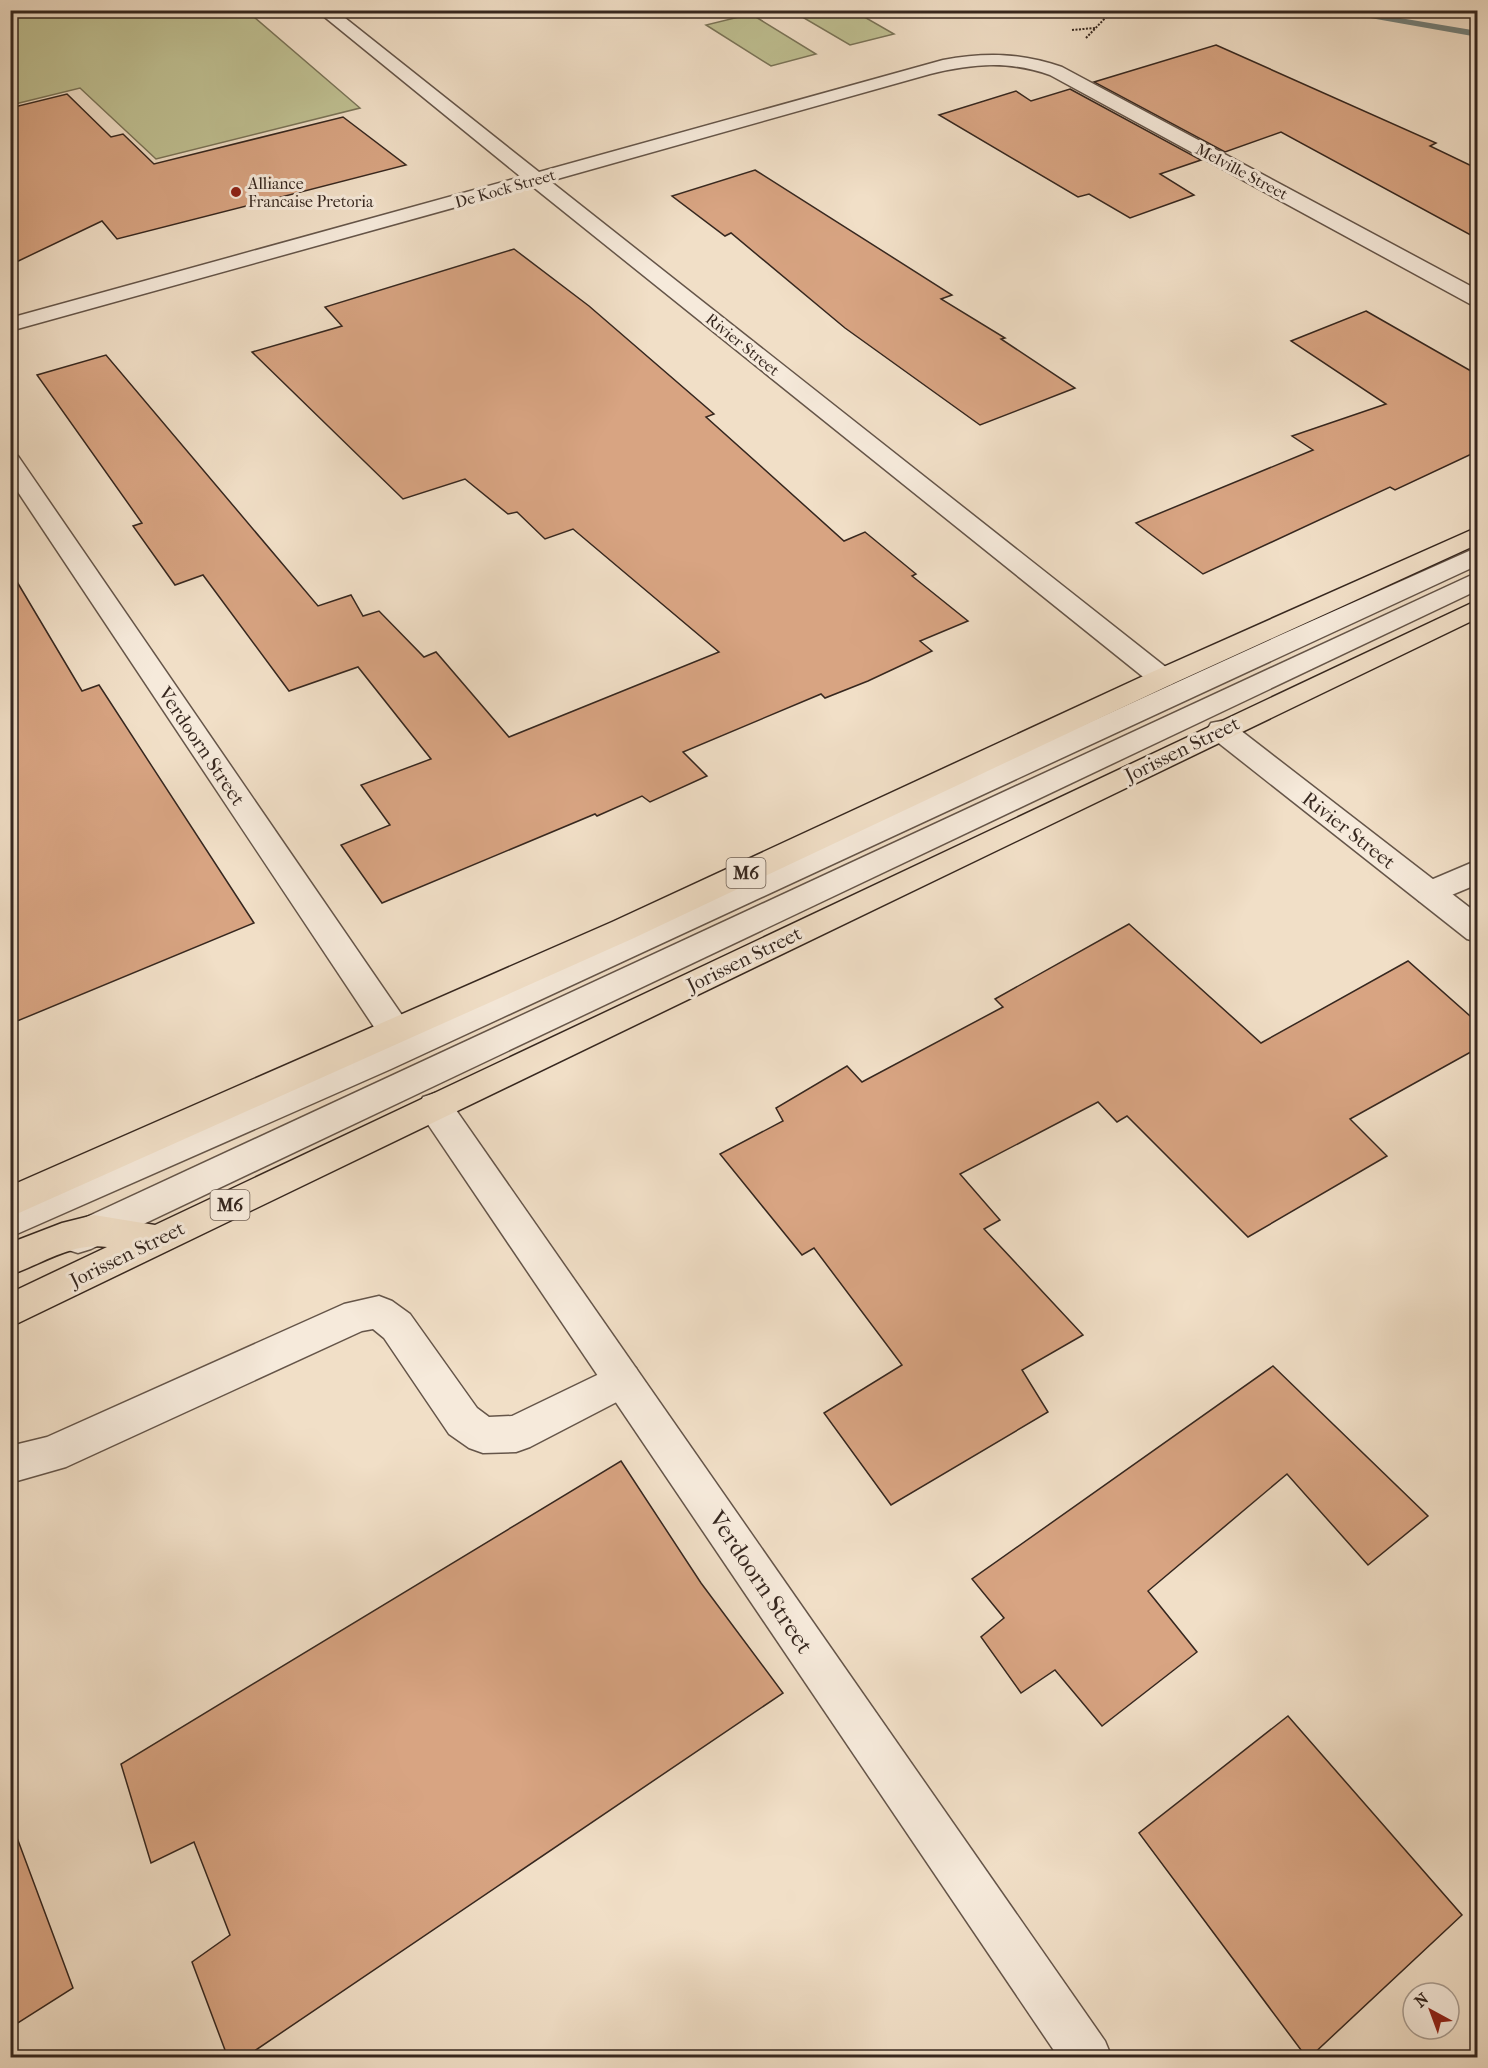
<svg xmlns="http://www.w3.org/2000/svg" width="1488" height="2068" font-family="'IM FELL French Canon',serif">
<rect width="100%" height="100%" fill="#f1dfc7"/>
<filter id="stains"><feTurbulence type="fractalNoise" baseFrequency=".00333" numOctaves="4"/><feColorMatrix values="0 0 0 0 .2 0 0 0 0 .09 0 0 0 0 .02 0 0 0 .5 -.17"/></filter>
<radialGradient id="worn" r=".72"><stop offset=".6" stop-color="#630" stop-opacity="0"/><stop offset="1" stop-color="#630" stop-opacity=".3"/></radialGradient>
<!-- green -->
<g fill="#bfc092" stroke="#7a7458" stroke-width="1.5">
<polygon points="10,11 247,11 360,108 156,159 80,88 11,105"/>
<polygon points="792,11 854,11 894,34 850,45"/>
<polygon points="751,14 816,54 771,66 706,25"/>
</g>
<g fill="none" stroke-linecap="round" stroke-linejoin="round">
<!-- stream -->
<polygon fill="#73807b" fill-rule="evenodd" points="1325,10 1352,10 1478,31 1478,37"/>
</g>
<!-- building -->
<g fill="#d8a482" stroke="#36271f" stroke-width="1.5">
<polygon points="1216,45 1436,143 1430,146 1478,169 1478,239 1281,132 1225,152 1094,82"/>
<polygon points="1070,89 1201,160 1160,174 1194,195 1130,218 1089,194 1078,197 939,115 1016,91 1031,101"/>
<polygon points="67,94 111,137 123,134 154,164 343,117 406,165 117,239 102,221 10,265 10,108"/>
<polygon points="755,170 952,295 941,299 1005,338 1001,339 1075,388 980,425 845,328 731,233 725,236 672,196"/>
<polygon points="514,249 589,306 714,414 706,417 844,541 865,532 916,574 912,576 968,621 920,641 932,651 868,681 825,698 821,694 683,752 707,776 650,802 642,796 597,816 595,814 382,903 341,845 390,825 361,785 431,759 358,667 289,691 203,575 175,585 133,526 142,523 37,375 106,355 318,606 351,595 363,616 379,611 424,657 436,652 509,737 719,652 573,529 545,539 517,512 508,514 465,479 403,499 252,352 342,326 325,307"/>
<polygon points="1366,311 1478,375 1478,451 1395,490 1390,487 1203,574 1136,523 1313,450 1292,436 1386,404 1291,341"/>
<polygon points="10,570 82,691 99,685 254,923 10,1024"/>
<polygon points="1129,924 1261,1043 1408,961 1478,1023 1478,1048 1350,1119 1387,1156 1248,1237 1127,1116 1117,1122 1098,1102 960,1174 1000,1220 984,1229 1083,1335 1022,1370 1048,1412 891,1505 824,1413 902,1365 814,1248 802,1255 720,1154 783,1121 776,1108 847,1066 862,1082 1003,1007 995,999"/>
<polygon points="1273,1366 1428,1516 1368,1565 1287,1474 1148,1591 1197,1652 1102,1726 1055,1670 1021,1693 981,1637 1004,1618 972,1579"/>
<polygon points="621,1461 701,1583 783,1693 244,2058 228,2058 192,1962 230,1935 194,1842 151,1863 121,1764"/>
<polygon points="1288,1716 1462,1915 1309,2058 1307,2058 1139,1833"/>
<polygon points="16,1835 73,1988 10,2028 10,1836"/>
</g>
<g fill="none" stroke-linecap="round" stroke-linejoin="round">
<!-- lane casing -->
<g stroke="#655549" stroke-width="3">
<g id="lane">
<polygon points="1478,547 1478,565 391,1069 10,1237 10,1206 551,968 1285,633"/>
<polygon points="1478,572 1478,590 91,1249 78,1253 65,1249 60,1238 65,1227"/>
<polygon points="1478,860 1478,884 1430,904 1419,901 1415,893 1419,885"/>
<polygon points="379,1296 392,1301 410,1314 477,1408 489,1417 512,1416 622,1363 636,1368 641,1380 636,1392 530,1447 516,1452 483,1453 469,1448 449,1434 384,1338 373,1329 362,1331 66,1467 10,1483 10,1446 47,1437 344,1304"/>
</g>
</g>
<!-- street casing -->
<g stroke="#655549" stroke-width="3">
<g id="street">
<path d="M316,10h19l204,162 404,-112c43,-8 78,-7 119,7l416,223v15l-8,-1 -420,-229c-42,-15 -78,-11 -120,-1l-380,107 622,491 4,6 -4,6 -10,3 -10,-3 -620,-498 -522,145v-13l511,-141z"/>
<polygon points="10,454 18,456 406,1021 410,1030 406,1039 394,1043 382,1039 10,480"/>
<polygon points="1221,721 1231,723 1478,914 1478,942 1467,939 1211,737 1207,730 1211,723"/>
<polygon points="435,1093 447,1097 1105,2041 1112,2058 1059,2058 423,1117 418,1107 423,1097"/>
</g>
</g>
<!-- primary casing -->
<g stroke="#36271f" stroke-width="3">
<g id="primary">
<polygon points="1478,527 1478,544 1172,684 634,938 10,1217 10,1186 612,922 1152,672"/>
<path d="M1478,600v18l-1468,709v-34l97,-46c-35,-5 -65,17 -97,28v-32l52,-20 32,-8 61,10z"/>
</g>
</g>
<!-- path -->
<g stroke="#36271f" stroke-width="2" stroke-dasharray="2 1.5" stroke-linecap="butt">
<polyline points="1072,30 1095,28"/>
<polyline points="1086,38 1113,10"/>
</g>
<!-- lane -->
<use href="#lane" fill="#f6eadb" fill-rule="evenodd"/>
<!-- street -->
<use href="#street" fill="#f6eadb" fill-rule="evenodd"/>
<!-- primary -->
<use href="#primary" fill="#f1dfc7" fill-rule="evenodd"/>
</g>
<!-- markers -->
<circle fill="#8f2418" stroke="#f6eadb" stroke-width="2" cx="236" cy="192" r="6"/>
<g text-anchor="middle" stroke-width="6" stroke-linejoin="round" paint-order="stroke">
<!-- far-street labels -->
<g font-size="16" fill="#36271f" stroke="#f6eadb">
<text transform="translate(1242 171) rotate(28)" y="6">Melville Street</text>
<text transform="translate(505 188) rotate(-16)" y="6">De Kock Street</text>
<text transform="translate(743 344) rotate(39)" y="6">Rivier Street</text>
</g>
<!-- far-poi labels -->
<g font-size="16" fill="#36271f" stroke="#f6eadb" text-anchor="start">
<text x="248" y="189">Alliance<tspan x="248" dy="18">Francaise Pretoria</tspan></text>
</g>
<!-- shield labels -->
<g fill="#f6eadb" stroke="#706257" stroke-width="1.5">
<rect x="726.5" y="858" width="39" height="30" rx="4.5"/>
<rect x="210.5" y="1190" width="39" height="30" rx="4.5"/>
</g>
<g font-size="18" font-weight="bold" fill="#36271f">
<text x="746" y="879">M6</text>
<text x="230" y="1211">M6</text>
</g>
<!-- street labels -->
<g font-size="20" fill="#36271f" stroke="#f6eadb">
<text transform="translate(202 746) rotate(56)" y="7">Verdoorn Street</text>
<text transform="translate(1182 749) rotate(-26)" y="7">Jorissen Street</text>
<text transform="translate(1349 830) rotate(38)" y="7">Rivier Street</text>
<text transform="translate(744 959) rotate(-26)" y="7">Jorissen Street</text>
<text transform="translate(127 1254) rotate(-26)" y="7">Jorissen Street</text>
</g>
<!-- near-street labels -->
<g font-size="24" fill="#36271f" stroke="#f6eadb">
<text transform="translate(761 1582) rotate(56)" y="8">Verdoorn Street</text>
</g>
</g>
<!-- margin -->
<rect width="1488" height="2068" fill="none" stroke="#f1dfc7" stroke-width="36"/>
<rect x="12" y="12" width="1464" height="2044" fill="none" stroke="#36271f" stroke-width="3"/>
<rect x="18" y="18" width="1452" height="2032" fill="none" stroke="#36271f" stroke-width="1.5"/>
<!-- north arrow -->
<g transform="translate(1431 2011) rotate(319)"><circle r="28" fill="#f6eadb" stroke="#a99c90" stroke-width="1.5"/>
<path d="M0-4.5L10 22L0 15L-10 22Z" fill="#8f2418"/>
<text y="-9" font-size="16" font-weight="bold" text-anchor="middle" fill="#36271f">N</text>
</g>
<rect width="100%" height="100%" filter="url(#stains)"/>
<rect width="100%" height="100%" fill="url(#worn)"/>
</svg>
